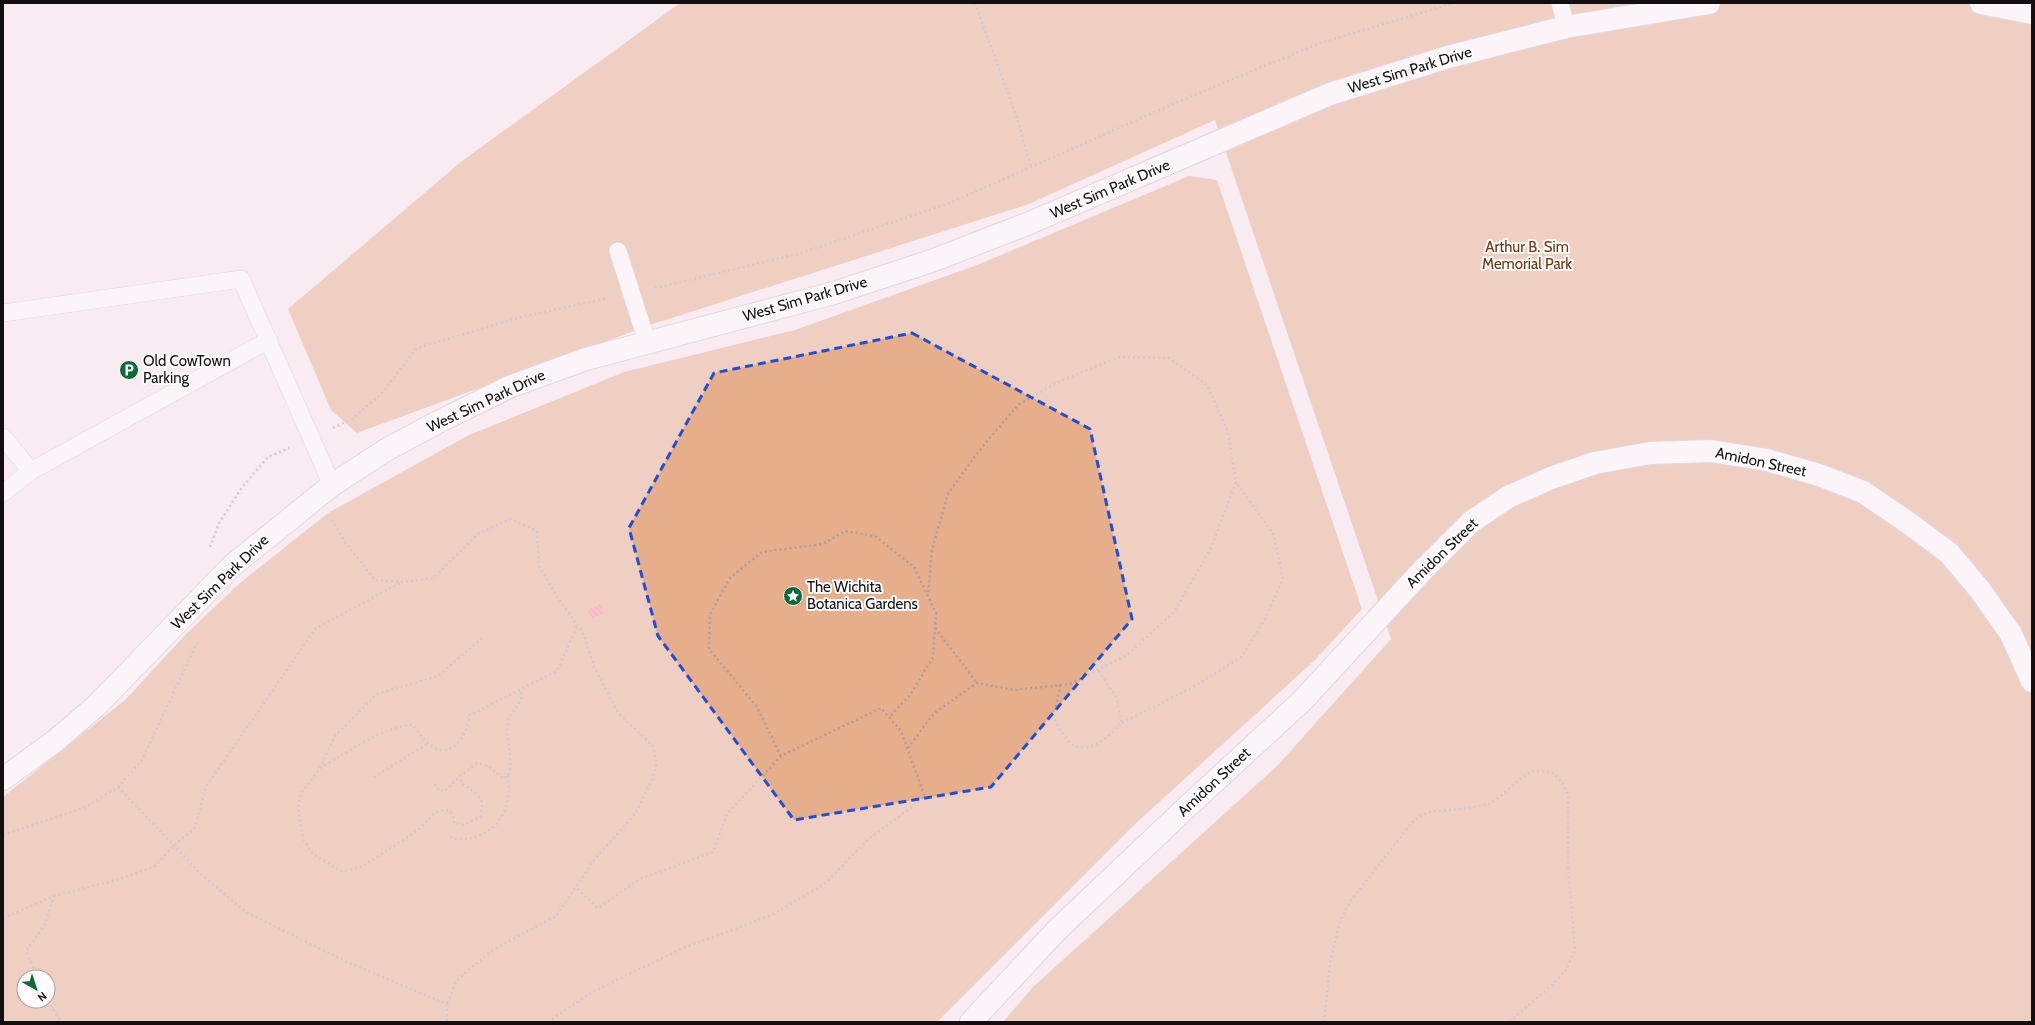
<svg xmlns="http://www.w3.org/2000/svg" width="2035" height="1025" font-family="Cabin,sans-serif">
<defs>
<pattern id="building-back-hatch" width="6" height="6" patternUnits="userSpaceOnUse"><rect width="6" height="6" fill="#fa8f93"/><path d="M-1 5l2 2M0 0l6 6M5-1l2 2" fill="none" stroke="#d57a7e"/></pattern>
</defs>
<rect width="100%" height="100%" fill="#f8ebf2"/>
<!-- green -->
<g fill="#e7ae8b" fill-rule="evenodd">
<polygon points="680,3 2032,3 2032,1022 1003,1022 1033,987 1278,765 1391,639 1215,120 1029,204 653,324 357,433 331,410 288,309 462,161"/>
<path d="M1189,176l28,4 145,429 -47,51 -182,166 -196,196h-934v-225l122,-97 63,-68 52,-49 88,-70 139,-77 157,-64 171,-42 182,-65zM24,977h24v24h-24z"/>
</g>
<!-- building -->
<polygon fill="url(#building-back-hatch)" points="600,604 604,614 592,619 588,610"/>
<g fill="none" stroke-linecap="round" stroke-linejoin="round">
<!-- lane casing -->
<g stroke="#cabec4" stroke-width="18">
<g id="lane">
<polyline points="1560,3 1566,27"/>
<polyline points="618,251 647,342"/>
<polyline points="3,313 241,279 332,485"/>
<polyline points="3,437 31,471 3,493"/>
<polyline points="31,471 269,340"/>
</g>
</g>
<!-- street casing -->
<g stroke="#cabec4" stroke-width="24">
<g id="street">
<polyline points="1981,3 2032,13"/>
<polyline points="3,779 55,741 96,706 233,565 332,485 386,450 438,422 509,387 586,359 834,293 934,260 1027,224 1330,94 1448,57 1566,27 1709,3"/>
<polyline points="971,1022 1057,930 1188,806 1302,701 1421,572 1471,522 1508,497 1551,478 1595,463 1650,453 1711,451 1767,460 1819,475 1863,492 1910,524 1949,553 1980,590 2011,634 2032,681"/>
</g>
</g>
<!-- path -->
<g stroke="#a99fa4" stroke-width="2.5" stroke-dasharray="2 3" stroke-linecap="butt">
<polyline points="975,3 1017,118 1031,167"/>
<polyline points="655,288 798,254 950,203 1168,106 1320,43 1454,3"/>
<polyline points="333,428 352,419 382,393 417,348 521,317 608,298"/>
<polyline points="332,520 345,542 375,580 403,582 433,578 478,534 510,519 537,531 539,566 556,595 584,635 595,669 619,714 653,746 657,764 652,780 635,814 594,860 556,916 491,951 457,980 447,1004"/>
<polyline points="210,547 219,523 243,486 268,457 289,448"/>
<polyline points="935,628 977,683"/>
<path d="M1060,685c-1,10 -6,25 -5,34 1,5 5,10 8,14 16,30 43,7 59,-10l-6,-26 -18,-27"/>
<polyline points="1122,723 1193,687 1241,657 1265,619 1283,579 1274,535 1236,482"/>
<polyline points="908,748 934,713 977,683 1014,690 1070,684 1127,655 1174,612 1211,548 1236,482 1228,432 1207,385 1169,358 1119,357 1058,382 1018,405 978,452 948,494 932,549 928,595"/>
<polyline points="781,756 757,707 709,649 710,614 730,578 762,552 823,544 845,531 875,536 914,567 936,613 933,657 911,694 889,717"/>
<path d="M320,768c25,-14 64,-42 92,-43 7,7 15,20 25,24 19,7 31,-19 33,-34l87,-44 20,-45"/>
<path d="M508,775c7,-20 -4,-36 0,-54 3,-12 17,-16 12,-31"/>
<polyline points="374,777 429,743"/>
<polyline points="435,784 439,791 445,791 460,776"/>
<polyline points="118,787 203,876 246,912 347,962 447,1004 447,1022"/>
<polyline points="3,835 86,807 118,787 142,760 197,643"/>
<path d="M450,837c18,7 44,-4 53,-23 6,-12 6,-26 5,-39l-4,4 -16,-13 -11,-3 -17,13 1,6c14,13 26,13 19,35l-17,8 -9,-2v-5l-4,-7 -6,-1 -9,3 -18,18 -54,35 -20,6 -30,-18 -10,-15 -5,-31 3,-15 18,-23 16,-34 42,-42 61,-18 45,-39"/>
<polyline points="3,918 54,896 120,879 155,866 174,845 194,829 207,785 316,628 402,582"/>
<polyline points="38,977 26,951 44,926 54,896"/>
<polyline points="48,1001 61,1022"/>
<polyline points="548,1022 594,991 681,949 772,915 826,883 867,840 925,797 901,731 881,708 781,756 727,814 713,852 640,879 598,908 575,887"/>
<polyline points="1324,1022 1330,963 1340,921 1349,903 1414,820 1428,812 1469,808 1489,804 1498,798 1520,779 1533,771 1552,772 1562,782 1568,795 1568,865 1575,950 1566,970 1550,987 1509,1022"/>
</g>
<!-- lane -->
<use href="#lane" stroke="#fff" stroke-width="17"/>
<!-- street -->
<use href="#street" stroke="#fff" stroke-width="22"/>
</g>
<!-- marked area -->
<path d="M0 0H2035V1025H0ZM912,333l178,96 42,190 -141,168 -197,33 -136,-184 -29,-108 85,-155z" fill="#f8ebf2" fill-opacity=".55" fill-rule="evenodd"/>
<path fill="none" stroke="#1d4ed8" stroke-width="3" stroke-dasharray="8 5" stroke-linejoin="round" d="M912,333l178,96 42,190 -141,168 -197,33 -136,-184 -29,-108 85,-155z"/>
<!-- icons -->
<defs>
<g id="parking-disc" transform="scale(1)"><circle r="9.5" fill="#0f683a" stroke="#fefcfd"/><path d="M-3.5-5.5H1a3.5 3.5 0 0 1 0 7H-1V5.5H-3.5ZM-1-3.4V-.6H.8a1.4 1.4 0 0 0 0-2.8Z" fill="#fff"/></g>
<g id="sight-disc" transform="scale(1)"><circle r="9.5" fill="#0f683a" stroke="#fefcfd"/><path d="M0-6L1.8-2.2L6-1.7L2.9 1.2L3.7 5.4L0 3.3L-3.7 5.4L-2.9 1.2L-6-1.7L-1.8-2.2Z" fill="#fff"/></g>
</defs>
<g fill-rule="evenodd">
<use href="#parking-disc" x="129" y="370"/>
<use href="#sight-disc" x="793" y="596"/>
</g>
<g text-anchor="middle" stroke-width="4" stroke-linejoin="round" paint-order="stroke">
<!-- street labels -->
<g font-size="15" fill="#130f11" stroke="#fefcfd">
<text transform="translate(1410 70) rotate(-17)" y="5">West Sim Park Drive</text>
<text transform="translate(1110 189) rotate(-23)" y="5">West Sim Park Drive</text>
<text transform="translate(805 299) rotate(-16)" y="5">West Sim Park Drive</text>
<text transform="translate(486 401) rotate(-25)" y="5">West Sim Park Drive</text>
<text transform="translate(1761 462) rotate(12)" y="5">Amidon Street</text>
<text transform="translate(1442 553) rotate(-44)" y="5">Amidon Street</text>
<text transform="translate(220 582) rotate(-44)" y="5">West Sim Park Drive</text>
<text transform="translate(1214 782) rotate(-43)" y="5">Amidon Street</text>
</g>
<!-- park labels -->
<g font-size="15" fill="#6e3609" stroke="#fefcfd">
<text x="1527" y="252">Arthur B. Sim<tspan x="1527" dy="17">Memorial Park</tspan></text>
</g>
<!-- poi labels -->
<g font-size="15" fill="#130f11" stroke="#fefcfd" text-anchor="start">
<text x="143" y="366">Old CowTown<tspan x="143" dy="17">Parking</tspan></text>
<text x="807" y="592">The Wichita<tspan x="807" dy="17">Botanica Gardens</tspan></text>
</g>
</g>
<!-- border -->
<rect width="2035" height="1025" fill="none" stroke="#130f11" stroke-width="8"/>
<!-- north arrow -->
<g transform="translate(36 989) rotate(141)"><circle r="19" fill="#fefcfd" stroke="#a09d9f"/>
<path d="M0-3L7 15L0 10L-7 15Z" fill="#0f683a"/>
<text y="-6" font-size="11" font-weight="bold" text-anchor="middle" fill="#130f11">N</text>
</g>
</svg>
